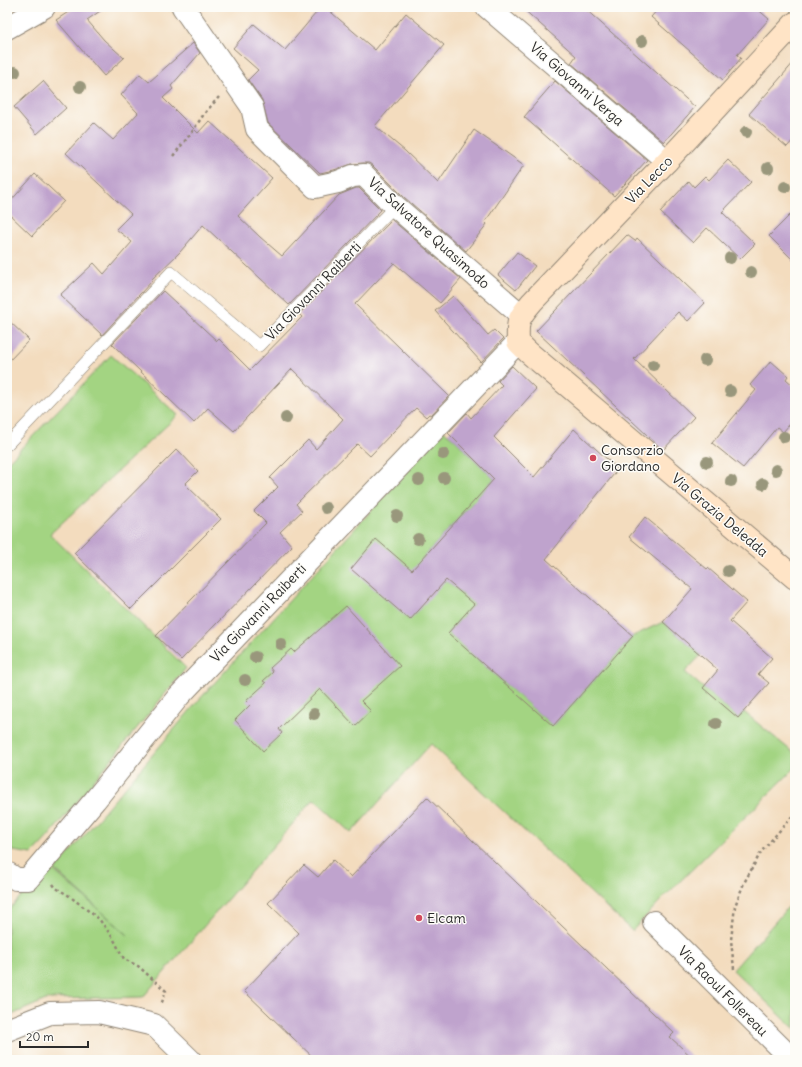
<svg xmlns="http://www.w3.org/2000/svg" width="802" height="1067" font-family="Delius,sans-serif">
<rect width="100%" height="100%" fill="#fdfcf7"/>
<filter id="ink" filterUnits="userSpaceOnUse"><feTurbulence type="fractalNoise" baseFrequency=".025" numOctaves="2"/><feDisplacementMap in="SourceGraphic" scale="8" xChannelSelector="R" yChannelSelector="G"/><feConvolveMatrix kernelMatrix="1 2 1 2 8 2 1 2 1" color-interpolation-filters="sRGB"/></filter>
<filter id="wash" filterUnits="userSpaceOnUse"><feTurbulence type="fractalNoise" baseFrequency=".012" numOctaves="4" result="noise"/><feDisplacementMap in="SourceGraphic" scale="16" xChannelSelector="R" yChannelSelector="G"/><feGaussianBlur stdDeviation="0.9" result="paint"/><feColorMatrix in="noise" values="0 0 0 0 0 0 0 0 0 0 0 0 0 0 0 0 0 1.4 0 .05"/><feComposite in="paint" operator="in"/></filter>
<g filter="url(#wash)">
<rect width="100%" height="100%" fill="#f3dcbe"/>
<!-- green -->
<g fill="#a3d482" stroke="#678056">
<polygon points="111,355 178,415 50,534 186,668 48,837 32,854 7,850 7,463"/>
<polygon points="444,431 453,438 494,479 422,559 474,604 448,633 553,726 633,636 663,622 701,655 685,672 738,718 744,712 795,754 795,768 660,901 632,931 431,744 351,833 314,799 143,997 48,999 7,1017 7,912 23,894 53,870 128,935 55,870 198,701"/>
<polygon points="795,899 795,1029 733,970"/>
</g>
<g id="blocks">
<!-- building -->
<g fill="#bfa3cd">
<polygon points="76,7 106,7 87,20 104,40 124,58 104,76 56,20"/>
<polygon points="321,7 325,7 375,50 406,13 444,45 375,126 405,151 438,183 474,130 524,165 485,222 487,224 466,251 404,197 373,166 369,163 363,163 352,164 334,170 320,173 268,123 262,100 248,80 258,70 233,48 254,24 285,50"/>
<polygon points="521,7 583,7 695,107 664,142 571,63 576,56"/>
<polygon points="660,7 755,7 769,19 737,55 741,58 723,80 651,17"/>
<polygon points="193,43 200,53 171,86 173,89 163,98 198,133 209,121 272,178 238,216 260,237 282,256 339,195 356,188 359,188 381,210 289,305 203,225 180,252 151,280 152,281 102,335 60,295 94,263 104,274 132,242 116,229 131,214 66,153 94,123 113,140 138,113 121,95 140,74 149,82"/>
<polygon points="795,61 795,138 787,147 749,114"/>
<polygon points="43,81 66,108 37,134 14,107"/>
<polygon points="555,81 647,160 614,196 524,117"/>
<polygon points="728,160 751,182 722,212 755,244 740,259 707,228 693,243 660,212 689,181 694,187 705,176 709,180"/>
<polygon points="35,174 64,201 32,236 7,212 7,205"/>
<polygon points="795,210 795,262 769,236"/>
<polygon points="392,220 461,279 440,303 394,263 355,304 449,396 431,415 429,414 426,417 416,408 370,456 357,444 296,504 302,511 280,532 292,546 181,660 156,636 266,523 254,511 278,487 270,478 308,440 316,449 343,419 292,369 234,431 208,408 194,423 112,344 163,291 217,341 219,339 250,370 302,317 299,314"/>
<polygon points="627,235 635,241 637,238 705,303 688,321 678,312 634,359 694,417 663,450 536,331"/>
<polygon points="517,252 535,266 516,290 498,275"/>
<polygon points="453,296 488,335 494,330 503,339 481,362 435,311"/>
<polygon points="7,319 29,340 7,363"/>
<polygon points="771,361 788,376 786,379 795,387 795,418 783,432 777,427 743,468 712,443 756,390 750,385"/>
<polygon points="512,366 536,389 494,437 534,477 574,429 618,469 546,559 633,636 553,726 448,633 474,604 446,580 410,620 351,569 376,539 412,570 494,479 448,433 467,413 471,418 502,385 498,381"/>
<polygon points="177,449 198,471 185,484 221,519 131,609 74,553"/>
<polygon points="645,517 707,569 708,568 747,602 730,621 772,658 758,674 769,683 738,718 703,688 718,670 663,622 692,589 629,537"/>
<polygon points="346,606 400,666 361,701 371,711 355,726 320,689 279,729 282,733 263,751 235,720 250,705 246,701 266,683 263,681 273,672 270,668 291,649 294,652"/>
<polygon points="427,797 674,1033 670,1037 695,1060 316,1060 244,991 299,933 268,903 304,865 318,877 333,860 351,877"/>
</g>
</g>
</g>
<g filter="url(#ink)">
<use href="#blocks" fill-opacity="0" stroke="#8f8474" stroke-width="1"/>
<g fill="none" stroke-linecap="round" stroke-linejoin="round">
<!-- lane casing -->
<g stroke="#8f8474" stroke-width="12">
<polyline id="lane" points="7,445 171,272 259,346 395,206"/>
</g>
<!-- street casing -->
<g stroke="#8f8474" stroke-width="24">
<g id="street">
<polyline points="183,7 252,107 257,129 315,187 338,182 353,176 364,175 395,206 521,315"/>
<polyline points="487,7 667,161"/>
<polyline points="7,28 44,7"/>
<polyline points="7,873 16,879 28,879 95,800 179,696 518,342"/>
<polyline points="654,922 793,1060"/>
<polyline points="7,1030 50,1013 99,1012 154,1025 190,1060"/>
</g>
</g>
<!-- secondary casing -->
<g stroke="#8f8474" stroke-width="24">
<path id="secondary" d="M795,23l-128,138 -135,141c-14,16 -15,19 -14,40l10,10 267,226"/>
</g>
<!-- path -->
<g stroke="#8f8474" stroke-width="2.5" stroke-dasharray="3 3" stroke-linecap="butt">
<polyline points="173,156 192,132 204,114 219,97"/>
<polyline points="53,884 56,888 68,895 99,919 113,938 124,959 138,966 166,991 161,1005"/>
<polyline points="734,969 731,940 735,906 744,883 761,852 795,813"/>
</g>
<!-- lane -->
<use href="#lane" stroke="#fff" stroke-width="11"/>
<!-- street -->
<use href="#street" stroke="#fff" stroke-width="22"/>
<!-- secondary -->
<use href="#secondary" stroke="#ffe4c6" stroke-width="22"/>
</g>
<!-- trees -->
<g fill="#99977b">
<circle cx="642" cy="41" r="6"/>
<circle cx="15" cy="72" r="6"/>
<circle cx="80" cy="87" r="6"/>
<circle cx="746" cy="132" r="6"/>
<circle cx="768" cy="168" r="6"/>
<circle cx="785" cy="187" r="6"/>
<circle cx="730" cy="258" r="6"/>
<circle cx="751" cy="272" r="6"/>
<circle cx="705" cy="360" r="6"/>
<circle cx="653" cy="365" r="6"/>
<circle cx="730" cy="391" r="6"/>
<circle cx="286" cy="418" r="6"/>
<circle cx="784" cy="437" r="6"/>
<circle cx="443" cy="454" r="6"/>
<circle cx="707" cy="462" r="6"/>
<circle cx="776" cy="470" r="6"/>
<circle cx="444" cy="478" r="6"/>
<circle cx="419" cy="480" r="6"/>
<circle cx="731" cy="481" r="6"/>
<circle cx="763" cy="484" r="6"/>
<circle cx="326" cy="508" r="6"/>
<circle cx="397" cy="516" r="6"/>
<circle cx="418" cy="539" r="6"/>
<circle cx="728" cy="571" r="6"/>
<circle cx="281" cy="644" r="6"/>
<circle cx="255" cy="657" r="6"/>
<circle cx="245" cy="680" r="6"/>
<circle cx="314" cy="714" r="6"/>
<circle cx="716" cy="724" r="6"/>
</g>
</g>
<!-- markers -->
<g fill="#d1495b" stroke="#fdfcf7" stroke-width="1.5">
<circle cx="593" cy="458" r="4"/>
<circle cx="419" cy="918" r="4"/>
</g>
<g text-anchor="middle" stroke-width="3" stroke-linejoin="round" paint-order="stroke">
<!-- street labels -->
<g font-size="14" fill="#2b2b2b" stroke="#fdfcf7">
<text transform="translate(577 84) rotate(41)" y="5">Via Giovanni Verga</text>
<text transform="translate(649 180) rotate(-46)" y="5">Via Lecco</text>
<text transform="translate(429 233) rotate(42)" y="5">Via Salvatore Quasimodo</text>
<text transform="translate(313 291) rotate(-46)" y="5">Via Giovanni Raiberti</text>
<text transform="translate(720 515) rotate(40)" y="5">Via Grazia Deledda</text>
<text transform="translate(258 613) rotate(-46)" y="5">Via Giovanni Raiberti</text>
<text transform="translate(723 991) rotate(45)" y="5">Via Raoul Follereau</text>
</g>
<!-- poi labels -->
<g font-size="14" fill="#2b2b2b" stroke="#fdfcf7" text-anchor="start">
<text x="601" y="455">Consorzio<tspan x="601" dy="16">Giordano</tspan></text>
<text x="427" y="923">Elcam</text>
</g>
</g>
<!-- margin -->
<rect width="802" height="1067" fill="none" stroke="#fdfcf7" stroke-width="24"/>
<!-- scale -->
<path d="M20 1041v6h68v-6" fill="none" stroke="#2b2b2b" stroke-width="2"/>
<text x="26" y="1041" font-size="12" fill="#2b2b2b" stroke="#fdfcf7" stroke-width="3" paint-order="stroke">20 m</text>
</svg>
